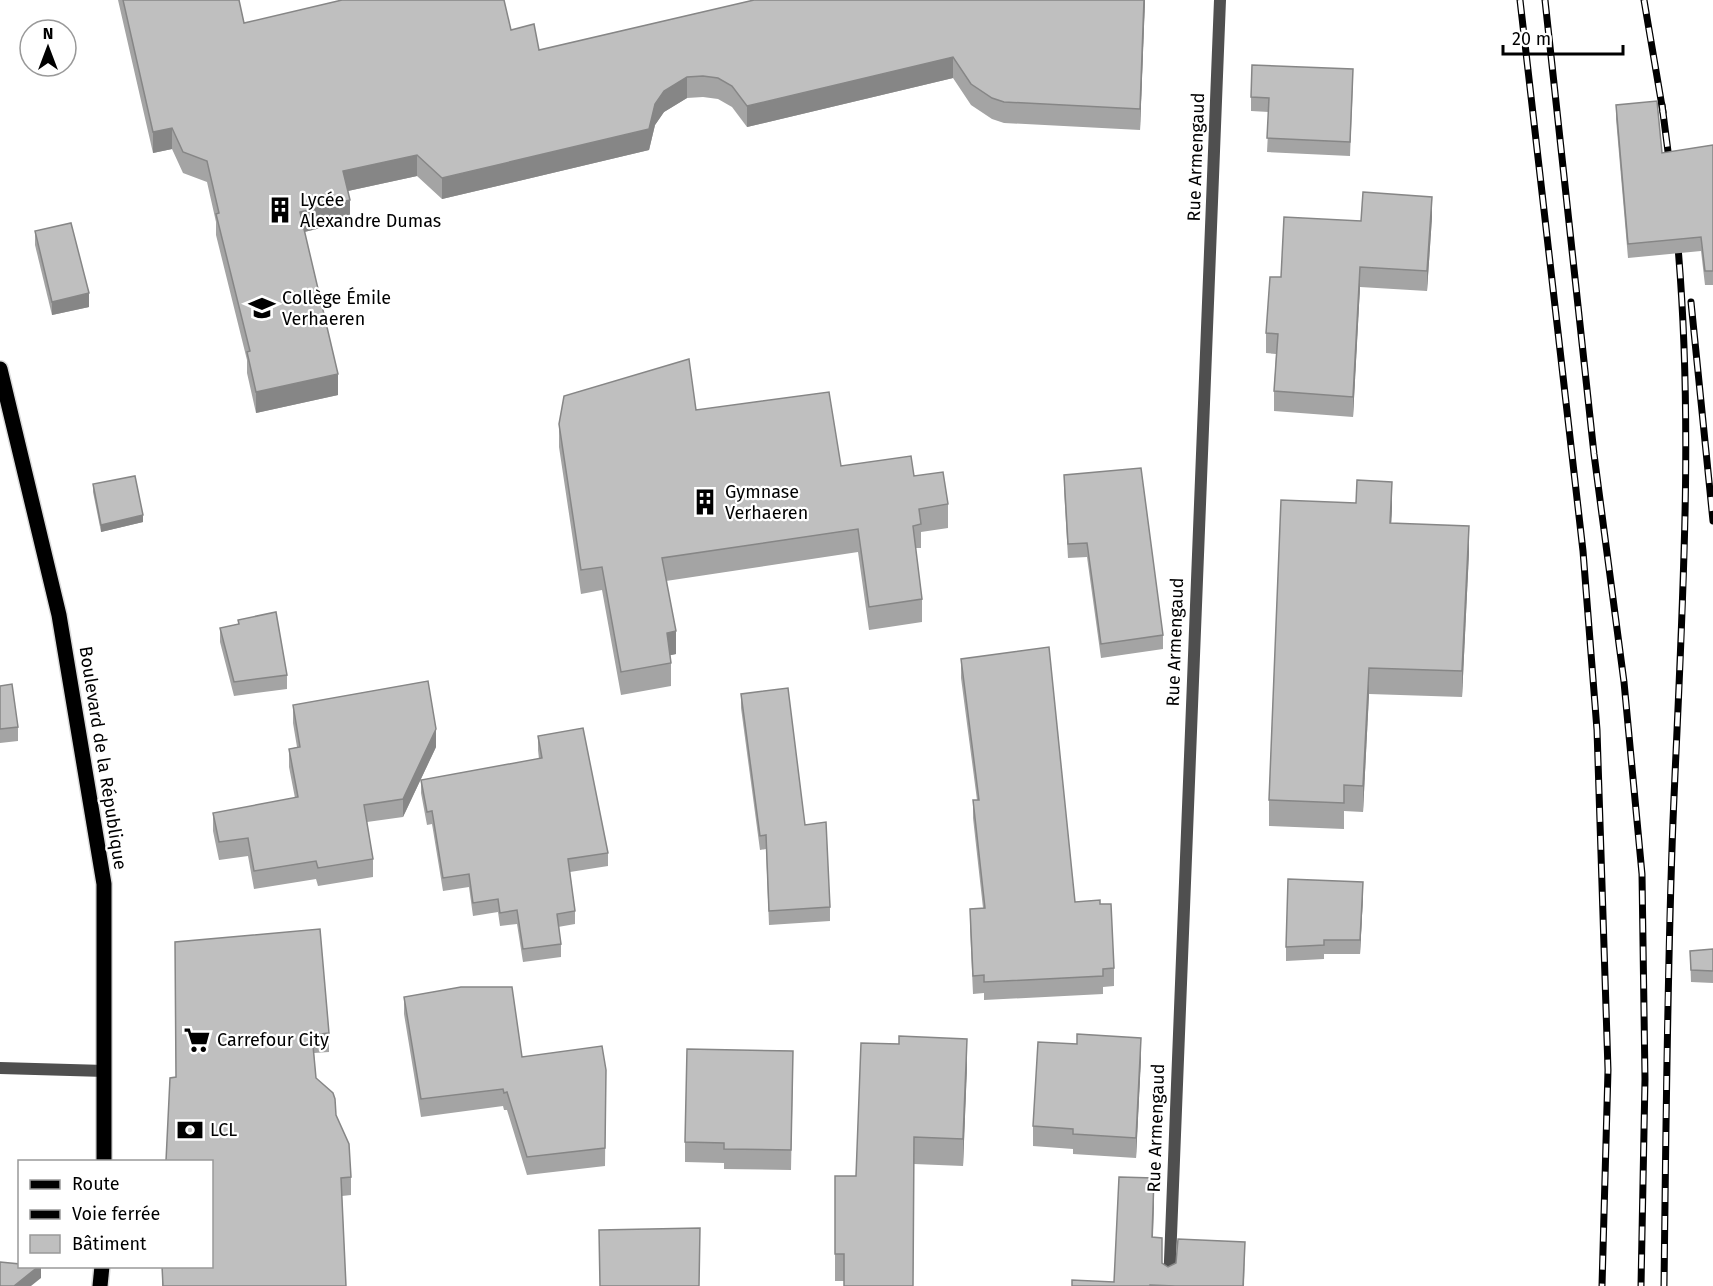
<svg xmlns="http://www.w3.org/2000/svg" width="1713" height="1286" font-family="'Fira Sans',sans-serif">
<rect width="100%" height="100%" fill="#fff"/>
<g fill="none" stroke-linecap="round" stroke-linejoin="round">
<!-- primary casing -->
<g stroke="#dbdbdb" stroke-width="18">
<g id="primary">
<polyline points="0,369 59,615 104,884 104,1162"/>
<polyline points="100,1286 102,1266"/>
</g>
</g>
<!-- street -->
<g stroke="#4f4f4f" stroke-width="12">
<polyline points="0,1068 105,1071"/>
<polyline points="1169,1286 1220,0"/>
</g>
<!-- primary -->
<use href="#primary" stroke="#000" stroke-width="15"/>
<!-- rail casing -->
<g stroke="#000" stroke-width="7">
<g id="rail">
<polyline points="1520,0 1583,551 1597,730 1608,1070 1602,1286"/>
<polyline points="1545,0 1594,454 1624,682 1642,874 1645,1079 1641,1286"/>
<polyline points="1644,0 1663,112"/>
<polyline points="1662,105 1670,167"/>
<polyline points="1691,302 1713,521"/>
<path d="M1664,1286c2,-155 3,-310 9,-465 8,-194 22,-391 4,-585"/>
</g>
</g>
<!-- rail -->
<use href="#rail" stroke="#fff" stroke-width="4.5" stroke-dasharray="14" stroke-linecap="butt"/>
</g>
<!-- wall -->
<g fill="#a4a4a4">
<polygon points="118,0 239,0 244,23 511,30 539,50 754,0 1145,0 1140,130 1004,123 992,119 971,105 953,78 747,127 732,107 718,99 703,97 687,98 664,112 655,125 649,150 442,199 417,176 348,191 350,221 304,232 338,395 256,413 247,373 247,360 216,235 216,222 207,182 183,173 172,149 153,153"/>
<polygon points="1353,83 1350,156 1267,152 1269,112 1251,111 1251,97"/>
<polygon points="1616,105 1662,153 1713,145 1713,285 1705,285 1701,251 1628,258 1616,119"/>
<polygon points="1432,217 1427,291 1360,287 1353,417 1274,411 1274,391 1276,354 1266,353 1266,333 1281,277 1361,221"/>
<polygon points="35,231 89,307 52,315 35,245"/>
<polygon points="696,410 841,466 914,476 948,504 948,528 921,532 921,548 915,548 922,599 922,622 869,630 858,552 666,581 676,654 670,655 671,663 671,686 621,695 602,590 581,594 559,447 559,424"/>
<polygon points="1064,475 1163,635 1163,649 1101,658 1087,557 1068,558 1064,489"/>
<polygon points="93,484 143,522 101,532 93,492"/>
<polygon points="1392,508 1391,523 1469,552 1462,697 1369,694 1363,812 1344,811 1344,829 1269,826 1269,800"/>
<polygon points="238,620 287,675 287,689 234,696 220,642 220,628 238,624"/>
<polygon points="961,659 1075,902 1100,904 1114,968 1114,986 1103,987 1103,994 984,1000 984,993 973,994 970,927 970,909 983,908 973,818 973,800 977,800 961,678"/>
<polygon points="0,686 18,727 18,741 0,743"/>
<polygon points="741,694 805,825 830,907 830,921 769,925 766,849 760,850 741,708"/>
<polygon points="293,705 436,747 403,817 367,822 373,859 373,877 318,886 316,879 254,889 248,856 219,860 213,831 213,813 295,798 289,767 289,749 297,747 293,723"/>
<polygon points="538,736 608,853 608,866 570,872 575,911 575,924 558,927 561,944 561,957 523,962 517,924 500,926 498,912 473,916 469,887 443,891 432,824 427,825 421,793 421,780 539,759 538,750"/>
<polygon points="1363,896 1360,954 1324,954 1324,959 1286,961 1286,947"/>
<polygon points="175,942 329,1033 329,1052 314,1053 316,1078 336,1115 351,1177 351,1195 342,1196 346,1286 162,1286 162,1266 212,1266 176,1077"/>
<polygon points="1713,949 1713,983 1691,982 1690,951"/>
<polygon points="404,997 522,1057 606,1070 605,1166 527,1175 507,1110 504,1110 503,1106 421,1117 404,1014"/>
<polygon points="1141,1058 1136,1158 1073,1154 1073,1149 1033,1146 1033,1126"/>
<polygon points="967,1066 963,1166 914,1164 844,1281 835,1281 835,1176 856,1176"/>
<polygon points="793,1071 791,1170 724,1169 724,1163 685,1162 685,1142"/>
</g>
<!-- shaded-wall -->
<g fill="#868686">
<polygon points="1144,0 1145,0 1140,130 1140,109"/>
<polygon points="953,57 953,78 747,127 747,106"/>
<polygon points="687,77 687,98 664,112 655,125 649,150 442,199 442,178 655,104 664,91"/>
<polygon points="172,128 172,149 153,153 153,132"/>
<polygon points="417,155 417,176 343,192 343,171"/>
<polygon points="1432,197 1432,217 1427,291 1427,271"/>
<polygon points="350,200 350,221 300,233 300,212"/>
<polygon points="1360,267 1360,287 1353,417 1353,397"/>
<polygon points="89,293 89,307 52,315 52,302"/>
<polygon points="338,374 338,395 256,413 256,392"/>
<polygon points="1392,482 1392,508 1390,549 1390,523"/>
<polygon points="143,515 143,522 101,532 101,525"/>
<polygon points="1469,526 1469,552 1462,697 1462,671"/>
<polygon points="676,631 676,654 667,656 667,633"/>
<polygon points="1369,668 1369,694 1363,812 1363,786"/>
<polygon points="436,729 436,747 403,817 403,799"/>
<polygon points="1363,882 1363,896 1360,954 1360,940"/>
<polygon points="1141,1038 1141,1058 1136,1158 1136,1138"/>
<polygon points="967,1039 967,1066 963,1166 963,1139"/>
<polygon points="1154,1178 1154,1205 1152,1265 1152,1237"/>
<polygon points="1245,1242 1244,1286 1243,1286"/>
<polygon points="39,1266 41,1266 41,1278 31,1286 14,1286"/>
</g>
<!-- building -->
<g fill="#bfbfbf" stroke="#868686" stroke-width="1.5">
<polygon points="123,0 239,0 244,23 342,0 504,0 511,30 534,24 539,50 754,0 1144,0 1140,109 1004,102 992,98 971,84 953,57 747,106 732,86 718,78 703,76 687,77 664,91 655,104 649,129 442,178 417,155 343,171 350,200 300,212 338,374 256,392 247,352 250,351 216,214 219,213 207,161 183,152 172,128 153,132"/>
<polygon points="1252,65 1353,69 1350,142 1267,138 1269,98 1251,97"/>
<polygon points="1657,101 1662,153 1713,145 1713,271 1705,271 1701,237 1628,244 1616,105"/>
<polygon points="1363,192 1432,197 1427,271 1360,267 1353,397 1274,391 1278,334 1266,333 1270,277 1281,277 1284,217 1361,221"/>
<polygon points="71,223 89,293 52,302 35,231"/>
<polygon points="689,359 696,410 829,392 841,466 911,456 914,476 943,472 948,504 919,509 921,524 913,526 922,599 869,607 858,529 662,558 676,631 667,633 671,663 621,672 602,567 581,570 559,424 564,396"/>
<polygon points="1141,468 1163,635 1101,644 1087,543 1068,544 1064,475"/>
<polygon points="135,476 143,515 101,525 93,484"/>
<polygon points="1357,480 1392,482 1390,523 1469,526 1462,671 1369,668 1363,786 1344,785 1344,803 1269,800 1281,500 1356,503"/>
<polygon points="276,612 287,675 234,682 220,628 239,624 238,620"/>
<polygon points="1049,647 1075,902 1100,900 1100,904 1111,904 1114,968 1103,969 1103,976 984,982 984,975 973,976 970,909 985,908 973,800 979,800 961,659"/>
<polygon points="428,681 436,729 403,799 364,805 373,859 318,868 316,861 254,871 248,838 219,842 213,813 298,797 289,749 300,747 293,705"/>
<polygon points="12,684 18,727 0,729 0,686"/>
<polygon points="788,688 805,825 826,822 830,907 769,911 766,835 760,836 741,694"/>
<polygon points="583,728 608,853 568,859 575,911 557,914 561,944 523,949 517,910 500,913 498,899 473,903 469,874 443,878 432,811 427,812 421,780 542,758 538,736"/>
<polygon points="1288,879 1363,882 1360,940 1324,940 1324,945 1286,947"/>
<polygon points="320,929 329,1033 312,1035 316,1078 333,1093 335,1099 336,1115 349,1144 351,1177 341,1178 346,1286 163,1286 162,1266 212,1266 212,1161 166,1161 170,1078 176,1077 175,942"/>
<polygon points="1713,949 1713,971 1691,970 1690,951"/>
<polygon points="461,987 512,987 522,1057 602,1046 606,1070 605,1148 527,1157 507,1092 504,1093 503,1089 421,1099 404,997"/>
<polygon points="1077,1034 1141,1038 1136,1138 1073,1134 1073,1129 1033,1126 1038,1042 1077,1044"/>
<polygon points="899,1036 967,1039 963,1139 914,1137 913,1286 844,1286 844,1254 835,1254 835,1176 856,1176 861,1043 899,1044"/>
<polygon points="687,1049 793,1051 791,1150 724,1149 724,1143 685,1142"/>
<polygon points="1119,1177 1154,1178 1152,1237 1162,1238 1162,1263 1168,1267 1176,1263 1178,1239 1245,1242 1243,1286 1175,1286 1150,1285 1150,1286 1072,1286 1072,1280 1114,1282"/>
<polygon points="700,1228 699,1286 600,1286 599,1230"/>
<polygon points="0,1262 20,1264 20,1266 39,1266 14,1286 0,1286"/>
</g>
<!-- icons -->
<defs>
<g id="building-bare" transform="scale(2.07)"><path d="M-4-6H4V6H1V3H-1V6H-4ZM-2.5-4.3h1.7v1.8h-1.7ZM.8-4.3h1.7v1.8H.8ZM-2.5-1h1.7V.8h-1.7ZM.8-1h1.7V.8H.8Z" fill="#000" stroke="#fff" stroke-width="2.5" paint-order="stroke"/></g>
<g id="school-bare" transform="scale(2.07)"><path d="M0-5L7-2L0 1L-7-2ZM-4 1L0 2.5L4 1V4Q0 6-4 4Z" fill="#000" stroke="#fff" stroke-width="2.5" paint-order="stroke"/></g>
<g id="supermarket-bare" transform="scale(2.07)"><path d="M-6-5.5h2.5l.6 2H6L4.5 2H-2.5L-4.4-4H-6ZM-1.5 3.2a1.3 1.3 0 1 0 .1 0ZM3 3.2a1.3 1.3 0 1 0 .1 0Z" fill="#000" stroke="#fff" stroke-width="2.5" paint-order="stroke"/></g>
<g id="bank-bare" transform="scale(2.07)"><path d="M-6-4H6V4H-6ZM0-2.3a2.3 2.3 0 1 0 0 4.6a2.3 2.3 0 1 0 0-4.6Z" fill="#000" stroke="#fff" stroke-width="2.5" paint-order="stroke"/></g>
</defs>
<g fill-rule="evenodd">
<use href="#building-bare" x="280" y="210"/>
<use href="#school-bare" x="262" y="308"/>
<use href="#building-bare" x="705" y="502"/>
<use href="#supermarket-bare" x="197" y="1040"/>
<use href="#bank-bare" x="190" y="1130"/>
</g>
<g text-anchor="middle" stroke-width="4.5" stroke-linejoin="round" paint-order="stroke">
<!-- street labels -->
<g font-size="18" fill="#000" stroke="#fff">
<text transform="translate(1196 157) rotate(-88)" y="6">Rue Armengaud</text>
<text transform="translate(1175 642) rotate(-88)" y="6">Rue Armengaud</text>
<text transform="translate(103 758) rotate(81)" y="6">Boulevard de la République</text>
<text transform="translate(1156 1128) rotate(-88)" y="6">Rue Armengaud</text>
</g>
<!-- poi labels -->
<g font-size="18" fill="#000" stroke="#fff" text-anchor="start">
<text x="300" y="206">Lycée<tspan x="300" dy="21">Alexandre Dumas</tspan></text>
<text x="282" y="304">Collège Émile<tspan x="282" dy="21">Verhaeren</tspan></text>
<text x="725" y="498">Gymnase<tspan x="725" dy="21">Verhaeren</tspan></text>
<text x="217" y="1046">Carrefour City</text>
<text x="210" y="1136">LCL</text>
</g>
</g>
<!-- legend -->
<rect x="18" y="1160" width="195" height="108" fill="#ffffff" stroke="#999999" stroke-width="1.5"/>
<rect x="30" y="1180" width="30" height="9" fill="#000000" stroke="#999999" stroke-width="1.5"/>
<text x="72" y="1190" font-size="18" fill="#000000">Route</text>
<rect x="30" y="1210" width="30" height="9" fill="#000000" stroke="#999999" stroke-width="1.5"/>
<text x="72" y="1220" font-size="18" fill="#000000">Voie ferrée</text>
<rect x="30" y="1235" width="30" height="18" fill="#bfbfbf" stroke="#999999" stroke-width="1.5"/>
<text x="72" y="1250" font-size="18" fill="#000000">Bâtiment</text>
<!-- north arrow -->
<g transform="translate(48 48)"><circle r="28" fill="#ffffff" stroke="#999999" stroke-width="1.5"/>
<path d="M0-4.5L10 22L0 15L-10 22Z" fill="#000000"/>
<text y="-9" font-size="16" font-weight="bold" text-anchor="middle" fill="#000000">N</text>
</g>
<!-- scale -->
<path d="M1503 45v9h120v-9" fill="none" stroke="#000000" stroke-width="3"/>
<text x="1512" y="45" font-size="18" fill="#000000" stroke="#ffffff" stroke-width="4.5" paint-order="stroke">20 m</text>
</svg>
